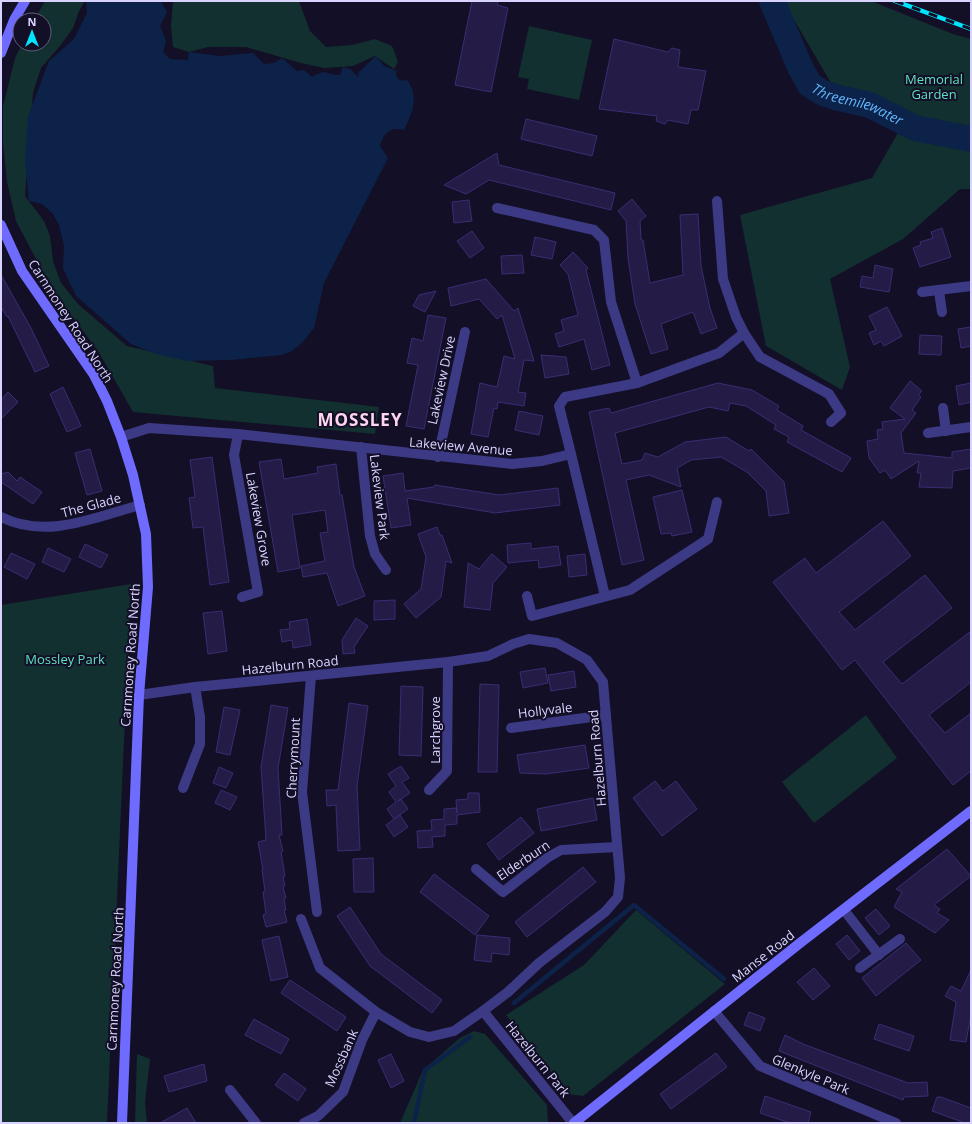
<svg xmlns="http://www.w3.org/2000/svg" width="972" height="1124" font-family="'Open Sans',sans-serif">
<rect width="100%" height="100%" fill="#130f26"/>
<!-- green -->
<g fill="#12302f">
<polygon points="45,1 85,1 79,11 73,28 60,46 41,68 33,93 25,196 44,221 50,236 53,261 61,283 79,305 127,346 213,366 215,388 379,407 375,434 133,412 98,351 54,293 16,221 7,182 3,143 3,106 15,58 22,44 44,44 44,20 34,20"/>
<polygon points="173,1 299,1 310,31 326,47 352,45 375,39 392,46 398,62 394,69 375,56 353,66 324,68 301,63 246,47 208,47 189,52 173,47 171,26"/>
<polygon points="783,1 871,1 953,34 971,39 971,189 960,189 903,239 830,279 850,367 842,390 766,346 740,215 872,178 907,117 831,83"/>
<polygon points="529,26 592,40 579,100 527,89 529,79 518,77"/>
<polygon points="131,584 107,1123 1,1123 1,605"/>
<polygon points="866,715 897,758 814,823 782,782"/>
<polygon points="636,910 725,984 583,1096 568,1094 506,1015 584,965"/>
<polygon points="474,1031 485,1034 547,1105 548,1123 400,1123 423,1070 460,1038"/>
<polygon points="137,1054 150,1059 145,1102 147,1123 135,1123"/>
</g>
<!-- water -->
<path fill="#0c2248" d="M86,1h75l6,11 -7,14 6,15 -3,11 7,7 18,1 1,-8 31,4 33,-3 11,11 10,-1 8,-5 15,13 7,-1 8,7c16,-10 15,-1 28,-2l3,-8 7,2 8,8 1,-5 17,-16 8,10 13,5 -1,4 2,4 5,2 4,-2c12,18 6,33 -3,51 -14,-4 -20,3 -24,16l8,12 -64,125 -10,45 -12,15 -10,8 -10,4 -51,5 -44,1 -31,-7 -25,-10 -55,-48 -13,-28 1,-22 -5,-21 -6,-11 -11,-10 -13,-3 -4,-40 3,-45 21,-55 25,-22 13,-26z"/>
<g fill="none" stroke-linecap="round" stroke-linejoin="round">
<!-- stream -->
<g stroke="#0c2248" stroke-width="4.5">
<polyline points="514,1003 634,905 724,979"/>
<polyline points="414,1123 425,1070 470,1037"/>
</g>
<!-- river -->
<path stroke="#0c2248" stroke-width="26" id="s1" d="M772,1l28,66 10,18 13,8 16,5 31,7 45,23 56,11"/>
</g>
<!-- building -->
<g fill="#241b47" stroke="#3b2d73">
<polygon points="472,1 498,1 497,5 508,8 491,92 455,85"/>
<polygon points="614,39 668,52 672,48 680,50 678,67 706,71 698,110 691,110 688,124 668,120 665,124 656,121 657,116 599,109"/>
<polygon points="526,119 597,136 592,156 521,139"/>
<polygon points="497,153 499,165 615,193 611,210 489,180 466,194 444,185"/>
<polygon points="632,199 646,216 640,221 641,240 643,240 650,283 683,275 680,215 698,214 701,266 710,308 717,328 701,334 693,312 661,324 668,349 651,354 635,304 628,258 626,221 618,211"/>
<polygon points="469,200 472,221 454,223 452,202"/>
<polygon points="942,228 951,257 920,267 913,248 921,245 920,242 933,238 931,232"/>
<polygon points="472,231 484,248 470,258 457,241"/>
<polygon points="535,237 556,242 552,259 531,255"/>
<polygon points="573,252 588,268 586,270 610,365 592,370 584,339 559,347 555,334 564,331 561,320 578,315 568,274 560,265"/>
<polygon points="522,255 524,273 502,274 501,256"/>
<polygon points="875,265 893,269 889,292 860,287 862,276 873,278"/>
<polygon points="1,275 31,328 49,366 35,372 8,316 7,317 1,307"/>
<polygon points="486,279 514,311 518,308 534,361 524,360 518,392 526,393 524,406 498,402 497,409 494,408 488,437 471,434 480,383 497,387 504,356 515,359 502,315 497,319 479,299 451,306 448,288"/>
<polygon points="436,291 425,312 413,306 419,295"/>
<polygon points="887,307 902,336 884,346 881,341 874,345 869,333 876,330 869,316"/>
<polygon points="428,315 446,318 424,429 406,426 418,365 407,363 412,338 423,341"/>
<polygon points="971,327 971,346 961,348 958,329"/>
<polygon points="920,335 942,336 941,355 919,354"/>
<polygon points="541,355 566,357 569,374 545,378"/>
<polygon points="910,381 922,391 918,395 921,397 912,410 916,413 901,433 904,453 952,458 952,452 971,449 971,468 953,471 952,488 919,487 921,473 917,473 919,461 891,479 885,470 880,473 869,458 867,441 878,439 877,430 883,429 882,422 905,419 890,408"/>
<polygon points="718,383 752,390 779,406 777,410 803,426 801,430 851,458 842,472 787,442 789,437 774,429 776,425 746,406 730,403 728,411 709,407 615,433 622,464 642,460 645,453 658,457 685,442 726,437 749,451 751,449 784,482 789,513 769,516 766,491 747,472 721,457 691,460 677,468 681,487 649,475 626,480 644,560 622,565 589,412 609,408 611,413"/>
<polygon points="971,383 971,402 959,405 956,386"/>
<polygon points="63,387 81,426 67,432 50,394"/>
<polygon points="8,392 18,402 1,419 1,400"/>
<polygon points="519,411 543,416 539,435 515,430"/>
<polygon points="90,449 102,491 87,495 75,453"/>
<polygon points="212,457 229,582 210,585 203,527 193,528 189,498 195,497 190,460"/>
<polygon points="281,459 284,479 318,473 317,467 336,464 340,495 342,495 354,567 365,596 338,606 327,573 303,577 301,566 325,561 320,533 328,532 325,510 292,515 300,568 278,572 259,462"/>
<polygon points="8,472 17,481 20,477 42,492 33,504 1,482 1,474"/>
<polygon points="403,473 405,491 434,487 435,485 499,495 558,488 560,505 495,513 407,498 411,525 391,528 383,476"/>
<polygon points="682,490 692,532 672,536 671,533 661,534 653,497"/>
<polygon points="883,521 911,556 839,612 855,630 925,575 952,608 883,662 902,684 971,631 971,682 929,715 945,733 971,713 971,771 953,785 855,660 842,670 773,582 805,558 816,573"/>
<polygon points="437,527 440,535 442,535 452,563 446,561 441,597 416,618 404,604 421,589 426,557 418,534"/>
<polygon points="531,543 531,549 558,546 561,565 539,568 538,560 508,563 507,545"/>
<polygon points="85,544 108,555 101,568 79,557"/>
<polygon points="48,548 71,559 64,572 42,562"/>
<polygon points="11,553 35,564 27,579 4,567"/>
<polygon points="492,554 507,567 493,583 490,610 464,607 468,563 479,569"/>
<polygon points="585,554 587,575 569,577 567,556"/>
<polygon points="395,600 395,619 374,620 374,601"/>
<polygon points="222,611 227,651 208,654 203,613"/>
<polygon points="356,618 368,626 354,647 355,653 343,654 342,640"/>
<polygon points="307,619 311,645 293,648 292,640 282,642 280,630 290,629 289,622"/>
<polygon points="545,668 548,683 523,688 520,672"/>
<polygon points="574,671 576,687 551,691 548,675"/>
<polygon points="480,684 499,685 497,772 478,772"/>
<polygon points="401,686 423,687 421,756 399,755"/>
<polygon points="349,703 368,706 357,786 360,850 338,851 336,805 327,806 326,790 338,790"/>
<polygon points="271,705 288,708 278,768 282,835 279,835 283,851 281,852 285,876 283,877 285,886 283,887 286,898 284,899 286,910 284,910 287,922 266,927 263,915 266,914 263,892 265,891 262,870 263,870 258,842 266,840 261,767"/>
<polygon points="224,707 240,710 230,755 216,752"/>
<polygon points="585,745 589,768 546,774 520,773 517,755"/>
<polygon points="401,766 409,778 402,782 410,793 398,801 401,799 408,809 394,819 387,809 396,802 389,792 396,786 388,774"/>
<polygon points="219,767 233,773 226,788 213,783"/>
<polygon points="655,781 663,791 676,781 697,809 662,836 633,798"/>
<polygon points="221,790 237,797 230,810 215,803"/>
<polygon points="468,793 479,793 480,812 457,815 457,824 445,825 445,836 432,837 433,847 418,848 417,831 432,830 431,820 444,819 444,809 456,808 457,813 456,800 468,799"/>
<polygon points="593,798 597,820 541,831 537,809"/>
<polygon points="400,815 408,827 394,837 386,825"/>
<polygon points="521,817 534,833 499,860 487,844"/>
<polygon points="947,849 971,876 934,905 940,909 937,913 949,920 935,933 894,907 902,892 896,889"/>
<polygon points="373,858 374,892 354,892 353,859"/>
<polygon points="583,867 596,882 527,937 515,922"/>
<polygon points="434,874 489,916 475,935 420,892"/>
<polygon points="350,907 381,954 442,1000 432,1013 370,966 337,916"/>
<polygon points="876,909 890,926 879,935 865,918"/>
<polygon points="477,935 510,938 509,955 492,953 491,962 474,960"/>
<polygon points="847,935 860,951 849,960 836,944"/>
<polygon points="279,936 288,977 271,981 262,940"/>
<polygon points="906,943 921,960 876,996 862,978"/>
<polygon points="814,968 830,986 813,1000 797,982"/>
<polygon points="971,970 971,1015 966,1042 950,1040 956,1002 945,996 951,986 961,991"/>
<polygon points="290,980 346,1017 337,1031 281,993"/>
<polygon points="749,1012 765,1018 760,1031 744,1025"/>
<polygon points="254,1019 289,1039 281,1054 245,1035"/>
<polygon points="879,1024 914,1036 909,1051 874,1039"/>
<polygon points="785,1035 803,1044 908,1083 927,1082 928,1096 904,1097 903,1100 779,1051"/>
<polygon points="716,1053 727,1067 671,1109 660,1094"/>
<polygon points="391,1054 404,1081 391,1088 378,1060"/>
<polygon points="204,1064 207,1081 169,1092 164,1076"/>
<polygon points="284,1073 306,1089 298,1101 275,1085"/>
<polygon points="765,1096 811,1112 808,1123 790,1123 760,1113"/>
<polygon points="937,1097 941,1097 971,1108 971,1123 965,1123 932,1111"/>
<polygon points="187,1108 196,1123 160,1123"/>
</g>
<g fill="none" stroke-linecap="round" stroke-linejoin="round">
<!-- street -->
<g stroke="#3d3a85" stroke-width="10">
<polyline points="717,201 723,279 736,317 744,333 760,357 829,394 841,413 831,422"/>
<polyline points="497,208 594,230 604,240 611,302 637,383"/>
<polyline points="939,291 942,312"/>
<polyline points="922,292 971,286"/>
<polyline points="943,408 946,431"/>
<polyline points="928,433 971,427"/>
<polyline points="238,434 234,455 258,592 242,597"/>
<polyline points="121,437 149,428 238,434 512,464 542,461 571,454 559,406 565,397 637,383 719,353 744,333"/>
<polyline points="361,447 370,536 375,554 386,570"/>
<polyline points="571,454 605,596"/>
<polyline points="438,457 465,332"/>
<path d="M1,517c45,23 95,0 139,-12"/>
<polyline points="527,596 532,616 630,590 708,539 717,502"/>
<polyline points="311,676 302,792 317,912"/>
<polyline points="139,695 195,687 448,662 488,656 513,644 529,639 557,643 587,660 603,682 620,878 618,897 605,912 539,963 508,992 483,1011 454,1031 429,1037 410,1032 376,1012 320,968 301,919"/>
<polyline points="511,728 606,715"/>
<polyline points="183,788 200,744 200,717 195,687"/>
<polyline points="429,790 447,771 448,662"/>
<polyline points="476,869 503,892 547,858 561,850 617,847"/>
<polyline points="844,910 879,955"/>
<polyline points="860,968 900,939"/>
<polyline points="483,1011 573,1123"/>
<polyline points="714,1011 760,1066 896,1123"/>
<polyline points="230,1090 256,1123"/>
<polyline points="304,1123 318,1116 343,1092 362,1040 376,1012"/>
</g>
<!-- secondary -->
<g stroke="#6f6bff" stroke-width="10">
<polyline points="1,53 14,20 25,1"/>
<polyline points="1,225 22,271 94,375 107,401 121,437 133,475 146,534 148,587 139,695 122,1123"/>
<polyline points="574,1123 800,943 971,811"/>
</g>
<!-- rail casing -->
<g stroke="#00e5ff" stroke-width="4.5">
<polyline id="rail" points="895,1 971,29"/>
</g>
<!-- rail -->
<use href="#rail" stroke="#130f26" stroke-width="3" stroke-dasharray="9" stroke-linecap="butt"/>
</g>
<g text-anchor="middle" stroke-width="4" stroke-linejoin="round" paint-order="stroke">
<!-- park labels -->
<g font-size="13" fill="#5fe0c0" stroke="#130f26">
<text x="934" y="84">Memorial<tspan x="934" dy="15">Garden</tspan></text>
<text x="65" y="664">Mossley Park</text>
</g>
<!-- street labels -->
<g font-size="13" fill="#d9d4ff" stroke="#130f26">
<text transform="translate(71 321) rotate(57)" y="5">Carnmoney Road North</text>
<text transform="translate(441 380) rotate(-78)" y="5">Lakeview Drive</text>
<text transform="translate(461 446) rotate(5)" y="5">Lakeview Avenue</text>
<text transform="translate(380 497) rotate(83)" y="5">Lakeview Park</text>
<text transform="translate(91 505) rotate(-15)" y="5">The Glade</text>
<text transform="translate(259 519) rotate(80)" y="5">Lakeview Grove</text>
<text transform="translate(130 655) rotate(-86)" y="5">Carnmoney Road North</text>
<text transform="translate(290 665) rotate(-6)" y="5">Hazelburn Road</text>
<text transform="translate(545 710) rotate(-7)" y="5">Hollyvale</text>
<text transform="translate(435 730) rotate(-90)" y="5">Larchgrove</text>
<text transform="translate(293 758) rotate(-87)" y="5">Cherrymount</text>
<text transform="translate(597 758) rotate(-95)" y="5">Hazelburn Road</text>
<text transform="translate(523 860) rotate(-34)" y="5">Elderburn</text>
<text transform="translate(763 956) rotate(-38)" y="5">Manse Road</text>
<text transform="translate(115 979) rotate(-87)" y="5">Carnmoney Road North</text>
<text transform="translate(341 1058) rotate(-66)" y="5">Mossbank</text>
<text transform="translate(538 1059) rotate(51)" y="5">Hazelburn Park</text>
<text transform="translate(811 1074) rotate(23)" y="5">Glenkyle Park</text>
</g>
<!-- water labels -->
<g font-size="14" font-style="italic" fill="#62b6ff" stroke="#130f26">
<text dy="5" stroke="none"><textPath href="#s1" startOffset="144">Threemilewater</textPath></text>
</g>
<!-- district labels -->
<g font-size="17" font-weight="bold" letter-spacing="1" fill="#ffd6f0" stroke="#130f26">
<text x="360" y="426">MOSSLEY</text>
</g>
</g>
<!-- border -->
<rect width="972" height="1124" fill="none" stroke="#d9d4ff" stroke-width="4"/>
<!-- north arrow -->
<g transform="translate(32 32)"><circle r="19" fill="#130f26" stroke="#625e7d"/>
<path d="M0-3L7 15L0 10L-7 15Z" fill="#00e5ff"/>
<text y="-6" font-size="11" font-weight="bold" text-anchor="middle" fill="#d9d4ff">N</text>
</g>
</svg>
